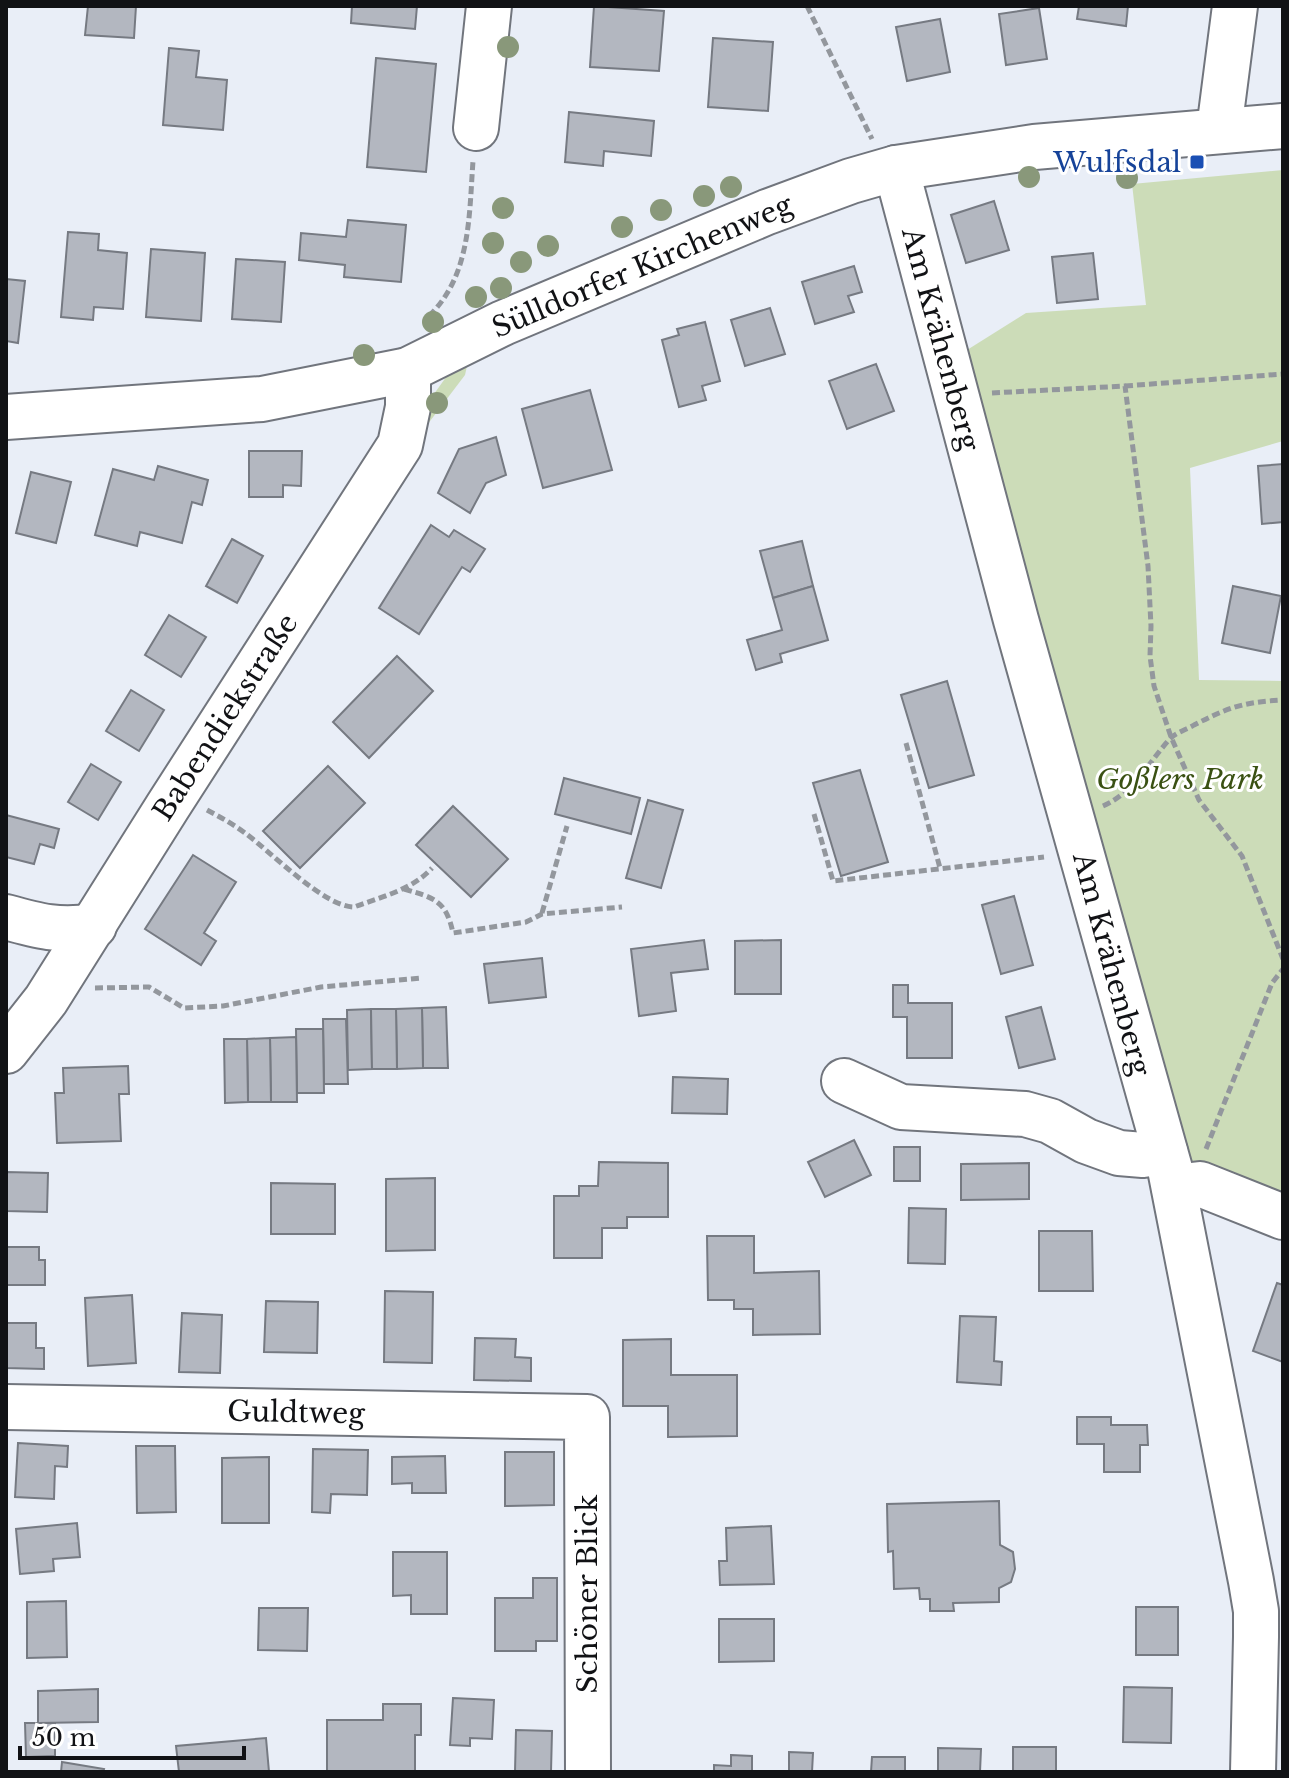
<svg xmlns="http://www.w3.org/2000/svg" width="1289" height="1778" font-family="'Libre Baskerville',serif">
<rect width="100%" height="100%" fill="#e9eef7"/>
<!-- green -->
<g fill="#ccdcb8">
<polygon points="1283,170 1283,441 1190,468 1199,680 1283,681 1283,1203 1181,1158 967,350 1026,313 1146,305 1132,184"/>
<polygon points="465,363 467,366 465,375 424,429 429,401 449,373"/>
</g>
<!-- building -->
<g fill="#b3b7c0" stroke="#767a82" stroke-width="2">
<polygon points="88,6 136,6 134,38 85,35"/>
<polygon points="352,6 417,6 415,29 351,23"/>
<polygon points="594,6 664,11 659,71 590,67"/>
<polygon points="1079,6 1128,6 1126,26 1077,19"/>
<polygon points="1039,8 1047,59 1006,65 999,14"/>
<polygon points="940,19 950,72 907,81 896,27"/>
<polygon points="713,38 773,42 768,111 708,107"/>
<polygon points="169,48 199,51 196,77 227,80 223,130 163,125"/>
<polygon points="376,58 436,64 426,172 367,167"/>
<polygon points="569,112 654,121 651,156 604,151 603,166 565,162"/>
<polygon points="994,201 1009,250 966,263 951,215"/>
<polygon points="348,220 406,225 401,282 344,277 345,265 299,260 301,233 346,237"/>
<polygon points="68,232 99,234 98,250 127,253 123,309 94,307 93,320 61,317"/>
<polygon points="151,249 205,253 201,321 146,317"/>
<polygon points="1093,253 1098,299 1057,303 1052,257"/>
<polygon points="236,259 285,262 281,322 232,319"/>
<polygon points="854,266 862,292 848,296 854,312 815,324 802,282"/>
<polygon points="6,279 25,281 18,343 6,341"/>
<polygon points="770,308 785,354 745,366 731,320"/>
<polygon points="705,322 720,381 702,386 706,400 679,407 662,340 679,335 677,329"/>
<polygon points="876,364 894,411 847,429 829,381"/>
<polygon points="590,390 612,470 543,488 522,409"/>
<polygon points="496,437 506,475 486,483 470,513 438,493 459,449"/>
<polygon points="249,451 302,451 301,486 283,485 283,497 249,497"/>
<polygon points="1283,464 1283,522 1262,524 1258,466"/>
<polygon points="158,466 208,480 202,505 192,502 182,543 140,532 137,546 95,535 113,469 154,480"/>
<polygon points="31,472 71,482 56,543 16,533"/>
<polygon points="431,525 449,537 454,530 485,549 470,572 462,567 419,634 379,608"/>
<polygon points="232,539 263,556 237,603 206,586"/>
<polygon points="802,541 813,586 773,598 760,551"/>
<polygon points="813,586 828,640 780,654 782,662 756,670 747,640 782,630 773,598"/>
<polygon points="1233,586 1281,596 1270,653 1222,643"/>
<polygon points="169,615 206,637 181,677 145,655"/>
<polygon points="397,656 433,691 369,758 333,722"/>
<polygon points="947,681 974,775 929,788 901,695"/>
<polygon points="131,690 164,710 139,751 106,731"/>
<polygon points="91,764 121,782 98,820 68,802"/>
<polygon points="328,766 365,803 300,868 263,831"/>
<polygon points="860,770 888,862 841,876 813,783"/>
<polygon points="564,778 640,798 631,834 555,814"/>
<polygon points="648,800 683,810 661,888 626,878"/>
<polygon points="453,806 508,859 471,897 416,845"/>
<polygon points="6,815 59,829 54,848 40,844 34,864 6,857"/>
<polygon points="193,855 236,882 204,933 216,941 201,965 145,929"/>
<polygon points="1014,896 1033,965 1001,974 982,905"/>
<polygon points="704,940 708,969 671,973 676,1011 639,1016 631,949"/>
<polygon points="781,940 781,994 735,994 735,941"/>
<polygon points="542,958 546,997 489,1003 484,964"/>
<polygon points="893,985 908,985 908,1003 952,1003 952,1058 907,1058 907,1017 893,1017"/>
<polygon points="446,1007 448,1068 423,1068 422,1008"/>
<polygon points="1041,1007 1055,1059 1019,1068 1006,1017"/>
<polygon points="422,1008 423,1068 397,1069 396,1009"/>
<polygon points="371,1009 372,1069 348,1070 347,1010"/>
<polygon points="371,1009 396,1009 397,1069 372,1069"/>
<polygon points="323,1019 346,1019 348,1084 324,1084"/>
<polygon points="296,1029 323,1029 324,1093 297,1093"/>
<polygon points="296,1037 297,1102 271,1102 270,1038"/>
<polygon points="270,1038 271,1102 248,1102 247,1039"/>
<polygon points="224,1039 247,1039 248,1102 225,1103"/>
<polygon points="128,1066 129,1094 119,1094 121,1141 57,1143 55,1093 64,1093 63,1068"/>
<polygon points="673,1077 728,1079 727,1114 672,1113"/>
<polygon points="854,1140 871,1175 825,1197 808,1162"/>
<rect x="894" y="1147" width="26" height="34"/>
<polygon points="599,1162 668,1163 668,1217 627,1217 627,1228 602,1228 602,1258 554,1258 554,1196 579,1196 579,1186 598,1186"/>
<polygon points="1029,1163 1029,1199 961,1200 961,1164"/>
<polygon points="6,1172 48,1173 47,1212 6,1211"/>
<polygon points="435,1178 435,1250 386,1251 386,1179"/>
<polygon points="271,1183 335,1184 335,1234 271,1234"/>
<polygon points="909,1208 946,1209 945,1264 908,1263"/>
<polygon points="1039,1231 1092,1231 1093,1291 1039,1291"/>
<polygon points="707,1236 754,1236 754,1273 819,1271 820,1334 753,1335 753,1309 734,1309 734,1300 708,1300"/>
<polygon points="6,1247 39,1247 39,1260 45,1260 45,1285 6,1285"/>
<polygon points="1277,1283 1283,1285 1283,1362 1253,1351"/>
<polygon points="385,1291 433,1292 432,1363 384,1362"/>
<polygon points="132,1295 136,1363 88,1366 85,1298"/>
<polygon points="266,1301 318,1302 317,1353 264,1352"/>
<polygon points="182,1313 222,1315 220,1373 179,1372"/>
<polygon points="960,1316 996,1317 994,1361 1002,1362 1001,1385 957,1382"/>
<polygon points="6,1323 36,1323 36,1348 44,1348 44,1369 6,1368"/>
<polygon points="475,1338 516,1339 515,1357 531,1358 531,1381 474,1380"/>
<polygon points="671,1339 671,1375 737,1375 737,1436 668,1437 668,1406 623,1406 623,1340"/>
<polygon points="1077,1417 1111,1417 1111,1425 1147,1425 1148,1445 1140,1445 1140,1472 1104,1472 1104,1444 1077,1444"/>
<polygon points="18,1443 68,1446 67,1467 55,1466 54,1499 15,1497"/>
<polygon points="136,1446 175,1446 176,1512 137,1513"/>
<polygon points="313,1449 368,1450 367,1495 331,1494 330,1513 312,1512"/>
<polygon points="505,1452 554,1452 554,1505 505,1506"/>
<polygon points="445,1456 446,1493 412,1493 412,1483 392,1484 392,1457"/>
<polygon points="269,1457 269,1523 222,1523 222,1458"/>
<polygon points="999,1501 1000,1545 1013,1552 1015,1569 1011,1582 999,1588 999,1602 953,1603 954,1611 930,1611 930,1599 920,1599 919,1588 894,1589 893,1551 888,1552 887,1504"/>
<polygon points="77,1523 80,1557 53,1559 54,1571 20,1574 16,1529"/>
<polygon points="771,1526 774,1584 720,1585 719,1561 727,1561 726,1528"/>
<polygon points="393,1552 447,1552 447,1614 411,1614 411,1595 393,1596"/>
<polygon points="533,1578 557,1578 557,1641 536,1641 536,1651 495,1651 495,1598 533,1598"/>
<polygon points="66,1601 67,1657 27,1658 27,1602"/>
<rect x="1136" y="1607" width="42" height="48"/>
<polygon points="259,1608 308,1608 307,1651 258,1650"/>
<polygon points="719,1619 774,1619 774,1661 719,1662"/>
<polygon points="1124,1687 1172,1688 1171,1743 1123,1742"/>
<polygon points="98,1689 98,1722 38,1723 38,1691"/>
<polygon points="453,1698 494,1700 492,1739 470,1738 470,1746 450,1745"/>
<polygon points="383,1704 421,1704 421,1735 415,1735 415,1772 327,1772 327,1720 383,1720"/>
<polygon points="25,1723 55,1723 55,1756 26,1757"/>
<polygon points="516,1730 552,1731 551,1772 515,1772"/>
<polygon points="266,1738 269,1772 179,1772 176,1746"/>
<rect x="1013" y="1747" width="43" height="25"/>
<polygon points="938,1748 981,1749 980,1772 938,1772"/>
<polygon points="789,1752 813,1753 812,1772 789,1772"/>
<polygon points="731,1755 752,1756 752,1772 714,1772 714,1765 731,1766"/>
<polygon points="872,1757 905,1757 905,1772 871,1772"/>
<polygon points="62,1762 104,1769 103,1772 61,1772"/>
</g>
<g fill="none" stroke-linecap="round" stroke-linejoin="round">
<!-- minor casing -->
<g stroke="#71757d" stroke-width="48">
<g id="minor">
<polyline points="476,128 489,6"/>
<polyline points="1219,130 1235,6"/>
<polyline points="896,168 1016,620 1170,1169 1251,1581 1256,1611 1256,1637 1253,1772"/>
<polyline points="6,417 262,399 408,370 503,323 767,212 851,181 896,168 1034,147 1283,126"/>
<path d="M6,917c32,9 54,15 88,9"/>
<polyline points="6,1051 46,1000 168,806 400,445 408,407 408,370"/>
<polyline points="844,1081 901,1107 1025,1114 1050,1121 1086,1141 1119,1153 1143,1155 1165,1152"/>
<polyline points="1174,1187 1200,1184 1283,1217"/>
<polyline points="6,1407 587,1417 588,1772"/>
</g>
</g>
<!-- path -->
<g stroke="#93979d" stroke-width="5" stroke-dasharray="8 4" stroke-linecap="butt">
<polyline points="807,6 872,139"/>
<path d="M429,316c42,-41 40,-100 44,-155"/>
<polyline points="1125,386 1283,374"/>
<polyline points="992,393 1125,386 1148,566 1151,626 1150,656 1154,686 1171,737 1199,800 1242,856 1283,959"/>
<polyline points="906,743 940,868"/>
<path d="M1103,806c30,-13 44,-41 65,-65 6,-8 18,-11 26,-16 35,-18 50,-23 89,-25"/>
<path d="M207,810c13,7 26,14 38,23 25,18 79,74 109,74 27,-10 58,-17 78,-39"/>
<polyline points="814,814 833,881 1044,857"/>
<path d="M404,889c30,9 42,11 49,44l73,-11 16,-8 80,-7"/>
<polyline points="542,913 567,826"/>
<polyline points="95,988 149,987 184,1008 223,1006 321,987 421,978"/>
<polyline points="1206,1149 1272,983 1283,969"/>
</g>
<!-- minor -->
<use href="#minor" stroke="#fff" stroke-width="44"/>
</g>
<!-- trees -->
<g fill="#89987a">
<circle cx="508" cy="47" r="11"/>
<circle cx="1029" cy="177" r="11"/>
<circle cx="1127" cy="178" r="11"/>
<circle cx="731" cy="187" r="11"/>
<circle cx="704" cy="196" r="11"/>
<circle cx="503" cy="208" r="11"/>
<circle cx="661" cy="210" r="11"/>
<circle cx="622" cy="227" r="11"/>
<circle cx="493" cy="243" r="11"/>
<circle cx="548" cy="246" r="11"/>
<circle cx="521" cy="262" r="11"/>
<circle cx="501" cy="288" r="11"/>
<circle cx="476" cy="297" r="11"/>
<circle cx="433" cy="322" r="11"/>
<circle cx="364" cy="355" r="11"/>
<circle cx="437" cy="403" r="11"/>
</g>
<!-- markers -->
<rect fill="#1a4fb4" stroke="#fff" stroke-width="3" x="1189" y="154" width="16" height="16" rx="4"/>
<g text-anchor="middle" stroke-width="6" stroke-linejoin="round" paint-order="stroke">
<!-- transit labels -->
<g font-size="28" fill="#164399" stroke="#fff" text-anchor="end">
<text x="1181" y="172">Wulfsdal</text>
</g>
<!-- street labels -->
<g font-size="28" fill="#111215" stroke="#fff">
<text transform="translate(642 266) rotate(-23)" y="10">Sülldorfer Kirchenweg</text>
<text transform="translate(941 339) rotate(75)" y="10">Am Krähenberg</text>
<text transform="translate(225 717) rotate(-57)" y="10">Babendiekstraße</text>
<text transform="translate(1112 964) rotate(75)" y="10">Am Krähenberg</text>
<text transform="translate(296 1412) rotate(1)" y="10">Guldtweg</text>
<text transform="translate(587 1594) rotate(-90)" y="10">Schöner Blick</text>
</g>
<!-- park labels -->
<g font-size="28" font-style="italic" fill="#3a5113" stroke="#fff">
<text x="1180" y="789">Goßlers Park</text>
</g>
</g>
<!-- border -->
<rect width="1289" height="1778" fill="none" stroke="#111215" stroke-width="16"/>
<!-- scale -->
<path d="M20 1746v12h224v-12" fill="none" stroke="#111215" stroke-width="4"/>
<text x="32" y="1746" font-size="24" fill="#111215" stroke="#ffffff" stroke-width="6" paint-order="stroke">50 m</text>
</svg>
